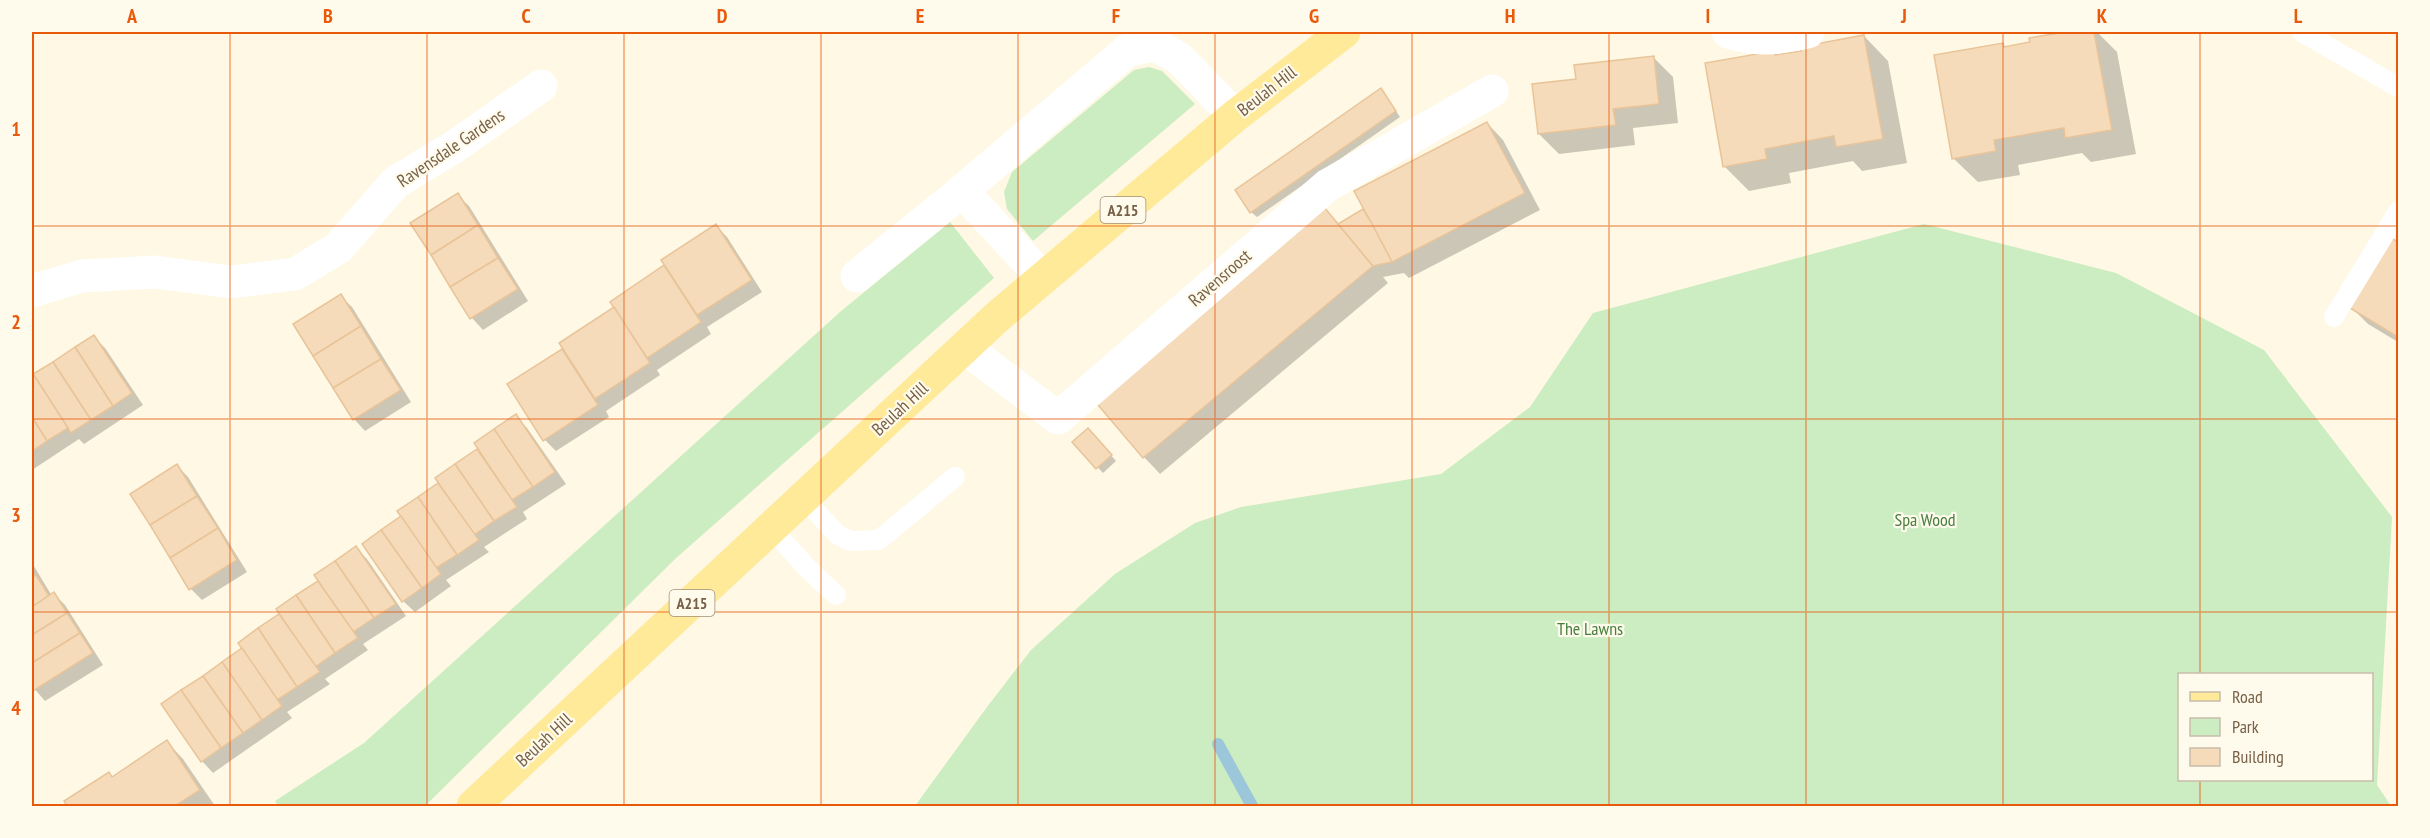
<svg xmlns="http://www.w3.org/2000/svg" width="2430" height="838" font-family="'PT Sans Narrow',sans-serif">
<rect width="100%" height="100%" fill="#fef8e4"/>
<!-- green -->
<g fill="#ccecc1" fill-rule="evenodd">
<polygon points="1149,67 1162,71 1195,104 1033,241 1007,209 1004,192 1012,172 1134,70"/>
<polygon points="950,222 994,278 675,559 425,806 279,806 275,801 364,743 840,312"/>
<path d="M1924,224l192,49 148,77 128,167 -15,268 14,21h-1476l72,-99 44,-57 84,-76 80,-51 46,-16 200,-33 89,-67 63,-94zM2180,674h192v106h-192z"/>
</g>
<!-- shadow -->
<g fill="#0003">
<polygon points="2073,32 2097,32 2117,52 2136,154 2091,162 2082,153 2018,165 2020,175 1978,182 1953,158 2002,44 2006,48 2031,43 2031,39"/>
<polygon points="1864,36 1888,61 1907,163 1862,171 1853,161 1789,173 1791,183 1749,191 1724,166 1773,53 1777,56 1802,52"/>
<polygon points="1653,57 1673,77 1678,123 1633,128 1635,145 1559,154 1539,134 1577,81"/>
<polygon points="1386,96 1400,117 1257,217 1251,212"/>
<polygon points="1487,123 1503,140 1540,210 1409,278 1404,273 1383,277 1388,283 1160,474 1144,457 1324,209 1340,225 1363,211 1368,215"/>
<polygon points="457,195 469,206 528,301 483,330 472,318 412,223"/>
<polygon points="716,226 727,237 762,292 707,327 711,334 657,370 660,375 606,411 609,417 556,451 545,440 509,385 565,349 616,308 612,302 666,266"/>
<polygon points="2391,240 2398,244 2398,342 2368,324 2352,308"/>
<polygon points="340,296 352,307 411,402 365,431 354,419"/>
<polygon points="94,337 105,348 143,405 84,444 79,439 32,470 32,373 34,376"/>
<polygon points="515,416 527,428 566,484 523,512 527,519 484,547 489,552 446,580 451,586 415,612 403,601 364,545 403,517 399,512 440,483 437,478 479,449"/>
<polygon points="1093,435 1116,461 1103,473 1074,442"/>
<polygon points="177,466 188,477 247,572 202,600 191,589"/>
<polygon points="356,548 367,559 406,616 363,644 368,650 325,679 330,684 287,712 292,718 213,773 202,761 163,705 244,648 240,643 281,615 278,610 320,581"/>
<polygon points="32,563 52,596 54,594 65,605 103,665 45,701 32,686"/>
<polygon points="167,742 183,759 215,806 69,806 66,801 109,774 113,778"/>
</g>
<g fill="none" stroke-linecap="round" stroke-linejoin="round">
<!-- stream -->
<polyline stroke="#9cc7db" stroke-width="12" points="1218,744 1252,806"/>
</g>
<!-- building -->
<g fill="#f5dbba" stroke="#e9c499" stroke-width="1.5">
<polygon points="2065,32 2094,32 2112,130 2065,138 2064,128 1994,140 1996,151 1952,159 1934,55 2003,43 2004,47 2030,42 2029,38"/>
<polygon points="1864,35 1883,139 1836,147 1834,136 1765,149 1767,159 1723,167 1705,63 1774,51 1775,55 1801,51 1800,47"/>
<polygon points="1654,56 1659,104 1613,109 1616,125 1538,134 1532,84 1576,79 1574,65"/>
<polygon points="1381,88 1396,111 1250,213 1235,190"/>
<polygon points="1487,122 1525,193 1392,262 1354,191"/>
<polygon points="458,193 478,225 431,255 410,223"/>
<polygon points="1324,207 1373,266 1143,458 1093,399"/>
<polygon points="1363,209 1371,222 1392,262 1373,266 1338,224"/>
<polygon points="716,224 752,280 697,315 661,260"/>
<polygon points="478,225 498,258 450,287 431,255"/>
<polygon points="2391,238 2398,242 2398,337 2350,308"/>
<polygon points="498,258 518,289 470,319 450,287"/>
<polygon points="664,265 701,322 647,358 610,302"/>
<polygon points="341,294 361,326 313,356 293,324"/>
<polygon points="614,307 650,363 595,399 559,343"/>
<polygon points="361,326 381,359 333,388 313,356"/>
<polygon points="94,335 132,393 113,406 75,347"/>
<polygon points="75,347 113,406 91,420 53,362"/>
<polygon points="562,349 598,405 543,441 507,384"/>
<polygon points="381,359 401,390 353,420 333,388"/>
<polygon points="53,362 91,420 71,433 33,374"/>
<polygon points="32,372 68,428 47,441 32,417"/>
<polygon points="516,414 555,472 533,487 494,429"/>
<polygon points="32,417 47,441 32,451"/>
<polygon points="1088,428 1112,455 1096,469 1072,442"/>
<polygon points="494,429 533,487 512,500 474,443"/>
<polygon points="477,449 517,507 494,521 455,464"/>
<polygon points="177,464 197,496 150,525 130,494"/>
<polygon points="455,464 494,521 474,535 435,478"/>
<polygon points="438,483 479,540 457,555 418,497"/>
<polygon points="197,496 218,528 170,558 150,525"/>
<polygon points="418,497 457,555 436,568 397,511"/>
<polygon points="401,516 441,574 422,588 381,530"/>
<polygon points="218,528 237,560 189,590 170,558"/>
<polygon points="381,530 422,588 402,602 362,544"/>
<polygon points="356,546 396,604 374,618 335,561"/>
<polygon points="335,561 374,618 353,632 314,575"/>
<polygon points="36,575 49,596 32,607 32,578"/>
<polygon points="318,581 358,638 335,653 296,595"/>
<polygon points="54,592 67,613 32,635 32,607"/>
<polygon points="296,595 335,653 315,667 276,609"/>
<polygon points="67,613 80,633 32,663 32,635"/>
<polygon points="279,614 320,672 297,687 258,628"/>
<polygon points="258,628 297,687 277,700 238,643"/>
<polygon points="80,633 93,653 33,691 32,663"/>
<polygon points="242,648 282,706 262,720 222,662"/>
<polygon points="222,662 262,720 243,733 203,676"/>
<polygon points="203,676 243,733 221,748 181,690"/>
<polygon points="181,690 221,748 201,762 161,704"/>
<polygon points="167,740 200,790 175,806 67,806 64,801 109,772 112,777"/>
</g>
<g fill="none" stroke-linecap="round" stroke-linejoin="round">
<!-- lane -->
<g stroke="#fff" stroke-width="20">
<polyline points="2302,32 2398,87"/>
<polyline points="2334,317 2398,212"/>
<polyline points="804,499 838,535 851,541 879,540 955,477"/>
<polyline points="772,529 808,569 836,595"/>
</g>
<!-- street -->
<g stroke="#fff" stroke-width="33">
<path d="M1728,32c32,9 48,7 80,0"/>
<polyline points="962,191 1042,277"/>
<polyline points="857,276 962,191 1128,50 1156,45 1180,59 1235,116"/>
<polyline points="32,291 82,276 155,272 231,282 295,274 338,248 396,182 454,147 541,86"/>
<polyline points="965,348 1058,418 1328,185 1492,91"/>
</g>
<!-- primary -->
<polyline stroke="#ffea9a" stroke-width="33" points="473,806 996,318 1235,116 1344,32"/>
</g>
<!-- grid -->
<path fill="none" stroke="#e8590c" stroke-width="1.5" stroke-opacity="0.55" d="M230,32v774M427,32v774M624,32v774M821,32v774M1018,32v774M1215,32v774M1412,32v774M1609,32v774M1806,32v774M2003,32v774M2200,32v642M32,226h2366M32,419h2366M32,612h2366M2200,780v26"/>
<g text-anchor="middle" stroke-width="4.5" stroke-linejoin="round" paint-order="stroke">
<!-- shield labels -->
<g fill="#fffbec" stroke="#a08f79" stroke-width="1.5">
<rect x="1100.5" y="197" width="45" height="26" rx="4.5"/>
<rect x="669.5" y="590" width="45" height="26" rx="4.5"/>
</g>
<g font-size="16" font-weight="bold" fill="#786148">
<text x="1123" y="216">A215</text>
<text x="692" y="609">A215</text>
</g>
<!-- street labels -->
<g font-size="18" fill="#786148" stroke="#fffbec">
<text transform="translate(1267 91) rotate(-38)" y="6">Beulah Hill</text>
<text transform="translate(451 148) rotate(-34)" y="6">Ravensdale Gardens</text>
<text transform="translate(1220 278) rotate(-41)" y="6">Ravensroost</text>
<text transform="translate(900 409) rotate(-43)" y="6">Beulah Hill</text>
<text transform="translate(544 740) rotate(-43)" y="6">Beulah Hill</text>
</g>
<!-- park labels -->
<g font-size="18" fill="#477f3f" stroke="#fffbec">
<text x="1925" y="526">Spa Wood</text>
<text x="1590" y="635">The Lawns</text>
</g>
</g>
<!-- border -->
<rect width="2430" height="838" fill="none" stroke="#fffbec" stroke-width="66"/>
<!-- legend -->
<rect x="2178" y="673" width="195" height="108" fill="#fffbec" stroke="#c9bdaa" stroke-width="1.5"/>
<rect x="2190" y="692" width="30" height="9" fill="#ffea9a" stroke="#c9bdaa" stroke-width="1.5"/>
<text x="2232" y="703" font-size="18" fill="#786148">Road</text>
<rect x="2190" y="718" width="30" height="18" fill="#ccecc1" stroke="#c9bdaa" stroke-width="1.5"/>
<text x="2232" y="733" font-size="18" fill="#786148">Park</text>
<rect x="2190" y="748" width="30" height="18" fill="#f5dbba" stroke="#c9bdaa" stroke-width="1.5"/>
<text x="2232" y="763" font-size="18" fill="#786148">Building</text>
<rect x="33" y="33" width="2364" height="772" fill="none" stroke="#e8590c" stroke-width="2"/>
<g font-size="20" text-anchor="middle" font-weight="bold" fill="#e8590c">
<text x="132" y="23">A</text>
<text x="328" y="23">B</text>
<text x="526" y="23">C</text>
<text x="722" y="23">D</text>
<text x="920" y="23">E</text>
<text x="1116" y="23">F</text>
<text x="1314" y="23">G</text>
<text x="1510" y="23">H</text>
<text x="1708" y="23">I</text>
<text x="1904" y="23">J</text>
<text x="2102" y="23">K</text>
<text x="2298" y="23">L</text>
<text x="16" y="136">1</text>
<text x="16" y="329">2</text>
<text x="16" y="522">3</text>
<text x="16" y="715">4</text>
</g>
</svg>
